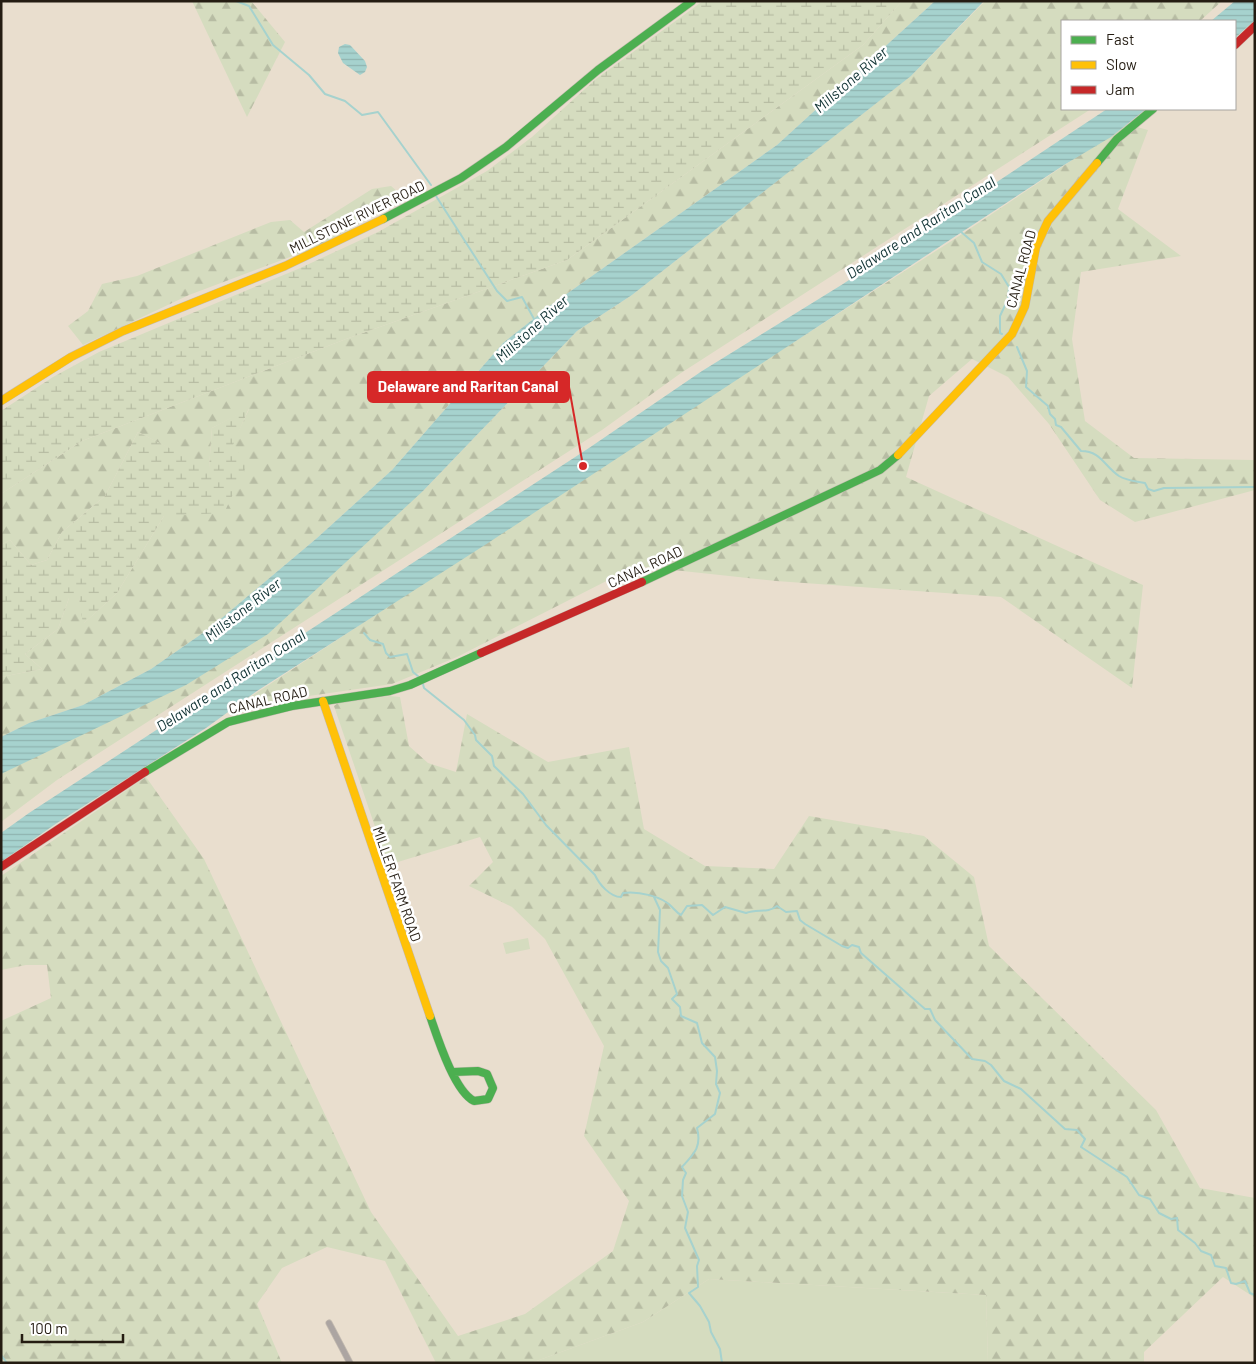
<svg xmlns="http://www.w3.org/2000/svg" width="1256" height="1364" font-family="Barlow,sans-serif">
<defs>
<pattern id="forest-firs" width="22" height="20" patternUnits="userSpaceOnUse" patternTransform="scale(1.25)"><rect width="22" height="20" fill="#d5dcbf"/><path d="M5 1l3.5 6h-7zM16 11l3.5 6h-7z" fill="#b7bca3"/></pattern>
<pattern id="wetland-marsh" width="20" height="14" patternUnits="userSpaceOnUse" patternTransform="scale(1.25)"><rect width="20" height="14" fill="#d5dcbf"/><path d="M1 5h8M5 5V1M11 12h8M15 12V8" fill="none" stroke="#b7bca3"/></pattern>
<pattern id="water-rules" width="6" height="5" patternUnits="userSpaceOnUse" patternTransform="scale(1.25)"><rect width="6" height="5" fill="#a6d2ce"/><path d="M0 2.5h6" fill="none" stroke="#8fb4b0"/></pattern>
</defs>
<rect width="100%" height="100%" fill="#e9dece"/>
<!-- green -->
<g fill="#d5dcbf">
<polygon points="528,938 530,949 506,954 503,943"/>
<polygon points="709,1279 986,1295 988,1363 531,1363 643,1322"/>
</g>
<!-- forest -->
<g fill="url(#forest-firs)">
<polygon points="192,1 251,1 285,42 247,117"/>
<polygon points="902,1 935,1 777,145 551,305 503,343 392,470 317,538 210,628 151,669 83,705 29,723 1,737 1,677 42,669 25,654 58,629 69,598 79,597 84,623 117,593 164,516 232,445 249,409 212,428 209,469 138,432 105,496 62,532 47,560 31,565 10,540 1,545 1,494 82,441 346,339 567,260 863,45"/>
<polygon points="985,1 1222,1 1200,21 1062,21 1062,109 1091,109 681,373 602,430 57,780 1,822 1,773 423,491 577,331 632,295 912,75"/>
<polygon points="1126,124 1148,130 1118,209 1181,256 1081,272 1072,339 1085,421 1134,458 1255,460 1255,490 1135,522 1100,500 1049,424 1008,377 972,359 929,396 906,477 1143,585 1132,688 1001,597 776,581 636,566 457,657 392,684 295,698 253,708 235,707 641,440 953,240"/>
<polygon points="391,186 406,199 314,248 189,295 83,345 68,326 88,311 102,284 137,276 271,222 290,220 304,232 372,189"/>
<polygon points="390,696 400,697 409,746 428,763 456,772 467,714 548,762 629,747 644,829 705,866 774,869 809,816 924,836 974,877 989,946 1156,1110 1200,1188 1255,1198 1255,1298 1223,1277 1144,1352 1144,1363 988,1363 986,1295 709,1279 643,1322 531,1363 436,1363 385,1261 327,1247 282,1268 257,1304 282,1363 1,1363 1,1021 51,998 47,965 26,965 1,970 1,876 146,777 204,859 371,1212 458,1336 525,1314 613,1251 629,1201 584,1136 604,1046 545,939 512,907 469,886 493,862 480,837 388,865 334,706 338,703"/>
</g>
<!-- wetland -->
<g fill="url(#wetland-marsh)">
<polygon points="703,1 902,1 863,45 567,260 346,339 82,441 1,494 1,411 53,377 99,352 298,269 378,232 487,171 532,137 596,79"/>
<polygon points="249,408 233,445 247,465 224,513 164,516 117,593 83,624 79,598 69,598 58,629 25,654 42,669 1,677 1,545 10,540 31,565 47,560 62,532 105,496 138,432 209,468 212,428"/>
</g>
<!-- water -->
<g fill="url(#water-rules)">
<polygon points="935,1 984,1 911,76 632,295 577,331 423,491 268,634 186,685 1,774 1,737 29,723 83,705 151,669 210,628 317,538 392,470 503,343 551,305 777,145"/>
<polygon points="1235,1 1255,1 1255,20 1235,38 1235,21 1211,21"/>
<polygon points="345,44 350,45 365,61 367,67 365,72 360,75 343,63 338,53 339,47"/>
<polygon points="1107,109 1146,109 1111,137 1064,165 488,543 257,691 206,728 57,823 1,862 1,833 29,813 589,448 702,371 843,284"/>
</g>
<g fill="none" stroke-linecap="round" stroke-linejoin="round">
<!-- stream -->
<g stroke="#a6d2ce" stroke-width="2">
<polyline points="236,1 249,6 273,45 309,75 325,94 345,101 362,115 378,112 431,185"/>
<polyline points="436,196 497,291 507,301 522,297 534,319"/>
<polyline points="960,231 974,243 982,262 1001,274 1009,287 1008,299 1000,316 1000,333 1002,334"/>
<path d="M1017,347l10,24 -1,16 22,19 2,8 5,5 1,6 5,2 20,24c20,0 23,15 38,25 8,5 17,5 26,7l3,6 6,2 10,-3 91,-1"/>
<polyline points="364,633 370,640 383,644 386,653 390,657 407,654 413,672 419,677"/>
<path d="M423,684l1,4 40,32 11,15 1,5 16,16 2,10 29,28 23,31 49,50c4,9 15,22 26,22l2,-4c15,-2 39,3 49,14 3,3 5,6 9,8l6,-9 15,-1 11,10 12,-8 21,6c11,-5 21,1 31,-7l9,6 11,-1 3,9 5,4 37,22 6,2 4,-3 7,2 2,6 64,56h5l5,11 37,39 13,2 6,4 13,16 17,8 44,40 12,1 8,9 -4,8 46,30 12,18 11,4 9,14 12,6 6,-1 1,12 17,13 6,8 10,4 4,11 11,2 5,15 5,1 9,-3 5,12 5,2"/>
<path d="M654,897l6,13 -2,42 3,9 7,7 9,26 -5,5 8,8 1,9 16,7 5,20 13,14 2,14 -1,13 4,9 -5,21 -18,14c5,19 -3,26 -15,39l4,6 -3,7 -1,16 6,16 -3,16 14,32 -2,6 1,21 -9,6 11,13 9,16 2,10 9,17 2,14"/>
<polyline points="1,1355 7,1363"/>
</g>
<!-- street casing -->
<g stroke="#c3baaf" stroke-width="7">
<polyline id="street" points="329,1323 350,1363"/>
</g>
<!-- fast casing -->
<g stroke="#c3baaf" stroke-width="9">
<g id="fast">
<polyline points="1097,163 1117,139 1153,109"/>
<polyline points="383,219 461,178 506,147 598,70 692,1"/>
<polyline points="642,582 880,470 898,455"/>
<polyline points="145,772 228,722 292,706 390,691 410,685 481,653"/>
<path d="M430,1016c7,20 24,75 44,85l14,-2 5,-11 -6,-14 -9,-3 -24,1"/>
</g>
</g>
<!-- slow casing -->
<g stroke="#c3baaf" stroke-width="9">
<g id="slow">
<polyline points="1,401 71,357 123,331 285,266 383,219"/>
<polyline points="898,455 1012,334 1025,306 1036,247 1048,221 1097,163"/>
<polyline points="323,701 430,1016"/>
</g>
</g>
<!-- jam casing -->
<g stroke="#c3baaf" stroke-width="9">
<g id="jam">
<polyline points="1235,45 1255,26"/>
<polyline points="481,653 642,582"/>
<polyline points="1,867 145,772"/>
</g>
</g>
<!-- street -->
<use href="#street" stroke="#aca5a2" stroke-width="5.5"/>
<!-- fast -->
<use href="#fast" stroke="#4caf50" stroke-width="8"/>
<!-- slow -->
<use href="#slow" stroke="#ffc107" stroke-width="8"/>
<!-- jam -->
<use href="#jam" stroke="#c62828" stroke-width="8"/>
</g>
<g text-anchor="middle" stroke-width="5" stroke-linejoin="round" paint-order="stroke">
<!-- street labels -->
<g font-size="14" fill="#241c12" stroke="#fff">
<text transform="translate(357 217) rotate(-26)" y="5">MILLSTONE RIVER ROAD</text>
<text transform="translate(1021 269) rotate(-75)" y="5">CANAL ROAD</text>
<text transform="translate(645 567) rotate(-25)" y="5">CANAL ROAD</text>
<text transform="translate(268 700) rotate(-13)" y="5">CANAL ROAD</text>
<text transform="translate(397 884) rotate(71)" y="5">MILLER FARM ROAD</text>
</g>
<!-- water labels -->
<g font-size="15" font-style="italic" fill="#113334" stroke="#fff">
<text transform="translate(851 80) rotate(-41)" y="5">Millstone River</text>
<text transform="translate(921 228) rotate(-33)" y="5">Delaware and Raritan Canal</text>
<text transform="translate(532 329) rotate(-42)" y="5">Millstone River</text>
<text transform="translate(243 610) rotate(-38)" y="5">Millstone River</text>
<text transform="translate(231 681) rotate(-33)" y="5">Delaware and Raritan Canal</text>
</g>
</g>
<!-- callouts -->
<path fill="none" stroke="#d62828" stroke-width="2" d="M583 466L569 387"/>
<circle fill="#d62828" stroke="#fff" stroke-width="2" cx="583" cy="466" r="5"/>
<rect fill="#d62828" stroke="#d62828" stroke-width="2" x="368" y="372" width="201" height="30" rx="5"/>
<g font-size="15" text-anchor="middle" font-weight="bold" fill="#fff">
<text x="468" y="392">Delaware and Raritan Canal</text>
</g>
<!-- border -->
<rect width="1256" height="1364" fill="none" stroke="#241c12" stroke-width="5"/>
<!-- legend -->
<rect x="1061" y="20" width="175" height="90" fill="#ffffff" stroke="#a7a4a0"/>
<rect x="1071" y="36" width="25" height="8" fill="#4caf50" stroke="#a7a4a0"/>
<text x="1106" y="45" font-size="15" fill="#241c12">Fast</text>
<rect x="1071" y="61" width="25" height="8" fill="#ffc107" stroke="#a7a4a0"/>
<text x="1106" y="70" font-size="15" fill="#241c12">Slow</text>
<rect x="1071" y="86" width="25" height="8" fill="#c62828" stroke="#a7a4a0"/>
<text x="1106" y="95" font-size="15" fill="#241c12">Jam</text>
<!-- scale -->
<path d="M22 1334v8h101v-8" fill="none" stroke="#241c12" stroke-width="2.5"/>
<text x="30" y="1334" font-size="15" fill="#241c12" stroke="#ffffff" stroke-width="4" paint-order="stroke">100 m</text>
</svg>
